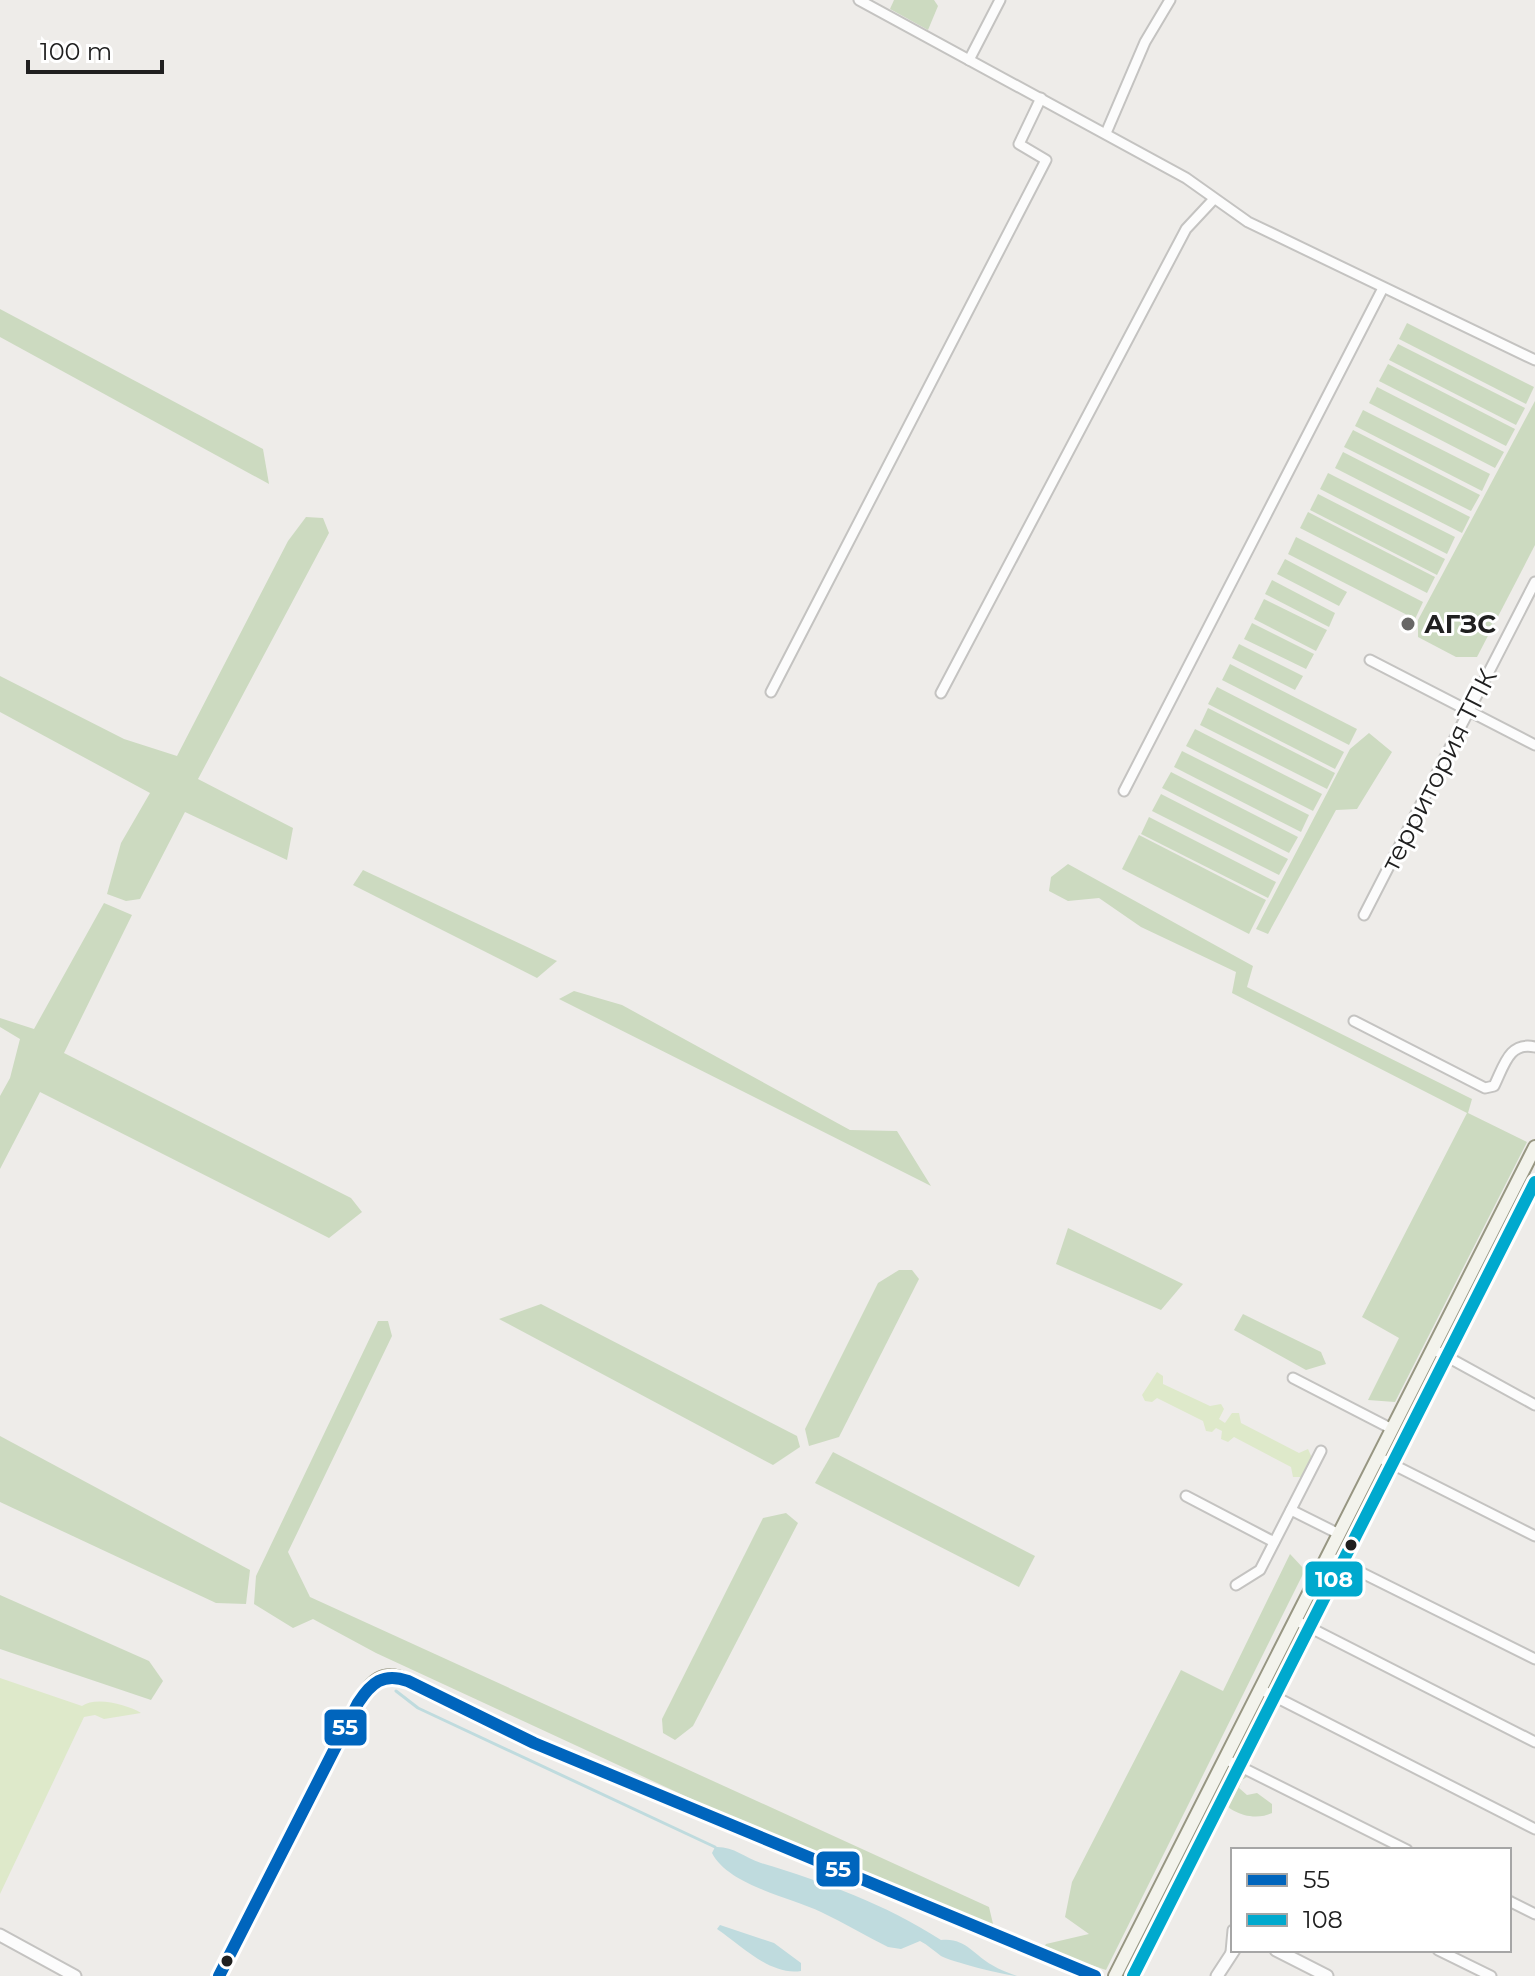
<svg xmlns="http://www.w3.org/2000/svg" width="1535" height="1976" font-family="Montserrat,sans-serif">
<rect width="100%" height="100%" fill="#eeece9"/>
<!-- grass -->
<g fill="#dee9ca">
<polygon points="1157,1372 1163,1376 1163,1384 1210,1406 1221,1404 1224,1409 1219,1419 1225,1423 1232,1413 1239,1413 1241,1423 1299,1453 1308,1449 1312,1458 1301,1477 1293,1477 1291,1467 1234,1437 1228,1442 1221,1439 1222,1431 1216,1428 1212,1432 1206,1431 1203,1421 1157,1398 1152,1402 1145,1401 1142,1395"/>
<path d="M0,1678l82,28c14,-10 46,-1 59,7l-37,6 -9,-4 -11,2 -84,177z"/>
</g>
<!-- forest -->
<g fill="#ccdac0">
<polygon points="894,0 934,0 938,6 928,30 890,9"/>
<polygon points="0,309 263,449 269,484 0,337"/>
<polygon points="1407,323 1534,387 1526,404 1399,339"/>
<polygon points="1398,344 1525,408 1516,425 1389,360"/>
<polygon points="1388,364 1515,429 1506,446 1379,381"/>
<polygon points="1377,387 1504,452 1495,468 1369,403"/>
<polygon points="1535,401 1535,545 1477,657 1456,657 1418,637 1418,620"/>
<polygon points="1363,410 1490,474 1482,491 1355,426"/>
<polygon points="1353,430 1480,495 1471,511 1344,447"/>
<polygon points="1343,452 1470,517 1462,533 1335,468"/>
<polygon points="1328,473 1455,537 1447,554 1320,489"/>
<polygon points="1318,494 1445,559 1437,575 1310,510"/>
<polygon points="1308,512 1435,577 1427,593 1300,528"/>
<polygon points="306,517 323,518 329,533 198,779 293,828 287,860 185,812 140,899 126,901 107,894 121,843 150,793 0,712 0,676 124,739 177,756 288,541"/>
<polygon points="1296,537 1423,602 1415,619 1288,554"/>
<polygon points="1285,559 1347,592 1339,606 1277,574"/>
<polygon points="1272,580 1335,613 1329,627 1265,594"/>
<polygon points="1264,599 1327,630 1316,651 1254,619"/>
<polygon points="1252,623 1314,654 1306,669 1244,639"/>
<polygon points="1239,644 1303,676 1295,690 1232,658"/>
<polygon points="1230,664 1357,729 1349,745 1222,680"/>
<polygon points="1217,687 1344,752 1335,769 1208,704"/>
<polygon points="1208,708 1335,773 1327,789 1200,725"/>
<polygon points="1195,729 1322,794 1313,811 1186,746"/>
<polygon points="1369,733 1392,752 1357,809 1336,810 1268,934 1256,929 1350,749"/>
<polygon points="1182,751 1309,815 1301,832 1174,767"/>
<polygon points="1171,772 1298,837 1289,853 1162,788"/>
<polygon points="1161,794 1288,859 1279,875 1152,811"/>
<polygon points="1149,817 1276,882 1268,898 1141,834"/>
<polygon points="1139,835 1266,900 1249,934 1122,869"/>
<polygon points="1068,864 1253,966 1247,987 1472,1099 1468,1113 1527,1142 1395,1402 1368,1400 1399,1338 1362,1317 1467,1113 1232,993 1236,972 1141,927 1099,898 1068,901 1049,891 1051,877"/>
<polygon points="363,870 557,961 537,978 353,885"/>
<polygon points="104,903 132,915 64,1053 351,1198 362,1212 329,1238 40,1092 0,1169 0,1096 10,1078 20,1039 0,1027 0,1018 34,1029"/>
<polygon points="574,991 622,1005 850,1130 897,1131 931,1186 559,999"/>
<polygon points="1068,1228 1183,1284 1161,1310 1056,1264"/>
<polygon points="899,1270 912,1270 919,1279 839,1437 809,1446 805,1429 878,1283"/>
<polygon points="541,1304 797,1436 800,1447 773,1465 499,1319"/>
<polygon points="1243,1314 1321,1352 1326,1364 1306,1370 1234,1330"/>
<polygon points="378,1321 388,1321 392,1336 288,1552 310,1597 989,1907 994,1928 737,1820 376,1653 313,1619 293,1628 254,1604 256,1576"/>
<polygon points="0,1436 250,1570 246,1604 216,1603 0,1502"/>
<polygon points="833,1452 1035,1556 1019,1587 815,1483"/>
<polygon points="786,1513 798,1523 693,1726 675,1740 663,1733 662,1719 763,1518"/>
<polygon points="1290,1554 1305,1570 1106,1970 1043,1949 1046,1944 1089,1934 1065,1917 1072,1882 1181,1670 1223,1691"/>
<polygon points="0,1595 149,1661 163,1681 151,1700 0,1649"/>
<path d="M1238,1768l12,7 -8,5 -3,8 8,7 10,-2 15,11v9c-19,9 -45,0 -55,-19l11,-22z"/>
</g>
<!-- water -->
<g fill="#bfdbde">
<path d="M715,1847c18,-1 29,10 46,16 63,19 124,41 180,77 24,-3 33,15 51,25 8,5 17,8 25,11 -10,0 -68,-15 -76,-20 -7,-5 -13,-11 -21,-15l-19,8 -13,-2c-22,-11 -44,-24 -67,-35 -30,-15 -92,-26 -109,-59z"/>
<path d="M720,1925l54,18 27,20v8c-31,5 -60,-26 -84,-42z"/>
</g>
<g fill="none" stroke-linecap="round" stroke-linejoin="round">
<!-- stream -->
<polyline stroke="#bfdbde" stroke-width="3" points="396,1691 418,1708 715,1847"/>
<!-- minor casing -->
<g stroke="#c4c3c1" stroke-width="13">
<g id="minor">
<polyline points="859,0 1186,178 1248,222 1535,360"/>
<polyline points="969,60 1000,0"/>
<polyline points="1106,133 1145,42 1170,0"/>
<polyline points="1370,660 1535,745"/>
<polyline points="771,692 1046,160 1019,144 1041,98"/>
<polyline points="941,693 1186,229 1214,199"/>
<polyline points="1124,791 1383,288"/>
<polyline points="1364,915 1535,582"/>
<path d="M1354,1021l131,67 9,-2c10,-20 15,-45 41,-39"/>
<polyline points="1433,1349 1535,1405"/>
<polyline points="1293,1378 1392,1429"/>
<polyline points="1378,1457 1535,1536"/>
<polyline points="1186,1496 1274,1542"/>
<polyline points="1291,1510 1339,1534"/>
<polyline points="1328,1556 1535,1659"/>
<polyline points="1236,1585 1260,1570 1321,1451"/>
<polyline points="1295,1620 1535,1742"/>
<polyline points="1260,1689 1535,1829"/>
<polyline points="1225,1759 1407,1850"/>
<polyline points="1509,1901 1535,1914"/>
<polyline points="1438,1950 1491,1976"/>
<polyline points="1231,1952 1233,1930"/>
</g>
</g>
<!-- tertiary casing -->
<g stroke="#c4c3c1" stroke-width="15">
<g id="tertiary">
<polyline points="0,1935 75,1976"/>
<polyline points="1276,1950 1327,1976"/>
<polyline points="1217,1976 1234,1950"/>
</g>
</g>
<!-- secondary casing -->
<g stroke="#979682" stroke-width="16">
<g id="secondary">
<path d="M219,1976l139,-273c14,-22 24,-34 50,-22l126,62 561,233"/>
<polyline points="1115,1976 1535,1147"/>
</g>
</g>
<!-- minor -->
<use href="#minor" stroke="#fcfcfc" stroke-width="9"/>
<!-- tertiary -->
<use href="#tertiary" stroke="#fcfcfc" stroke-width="11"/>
<!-- secondary -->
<use href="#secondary" stroke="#f3f3ec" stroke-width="12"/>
<!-- bus-1 casing -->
<g stroke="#fff" stroke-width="18">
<path id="bus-1" d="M219,1976l139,-273c13,-20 25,-31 50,-22l126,62 561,233"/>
</g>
<!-- bus-2 casing -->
<g stroke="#fff" stroke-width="18">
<polyline id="bus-2" points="1133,1976 1535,1182"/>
</g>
<!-- bus-1 -->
<use href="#bus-1" stroke="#0065bd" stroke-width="12"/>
<!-- bus-2 -->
<use href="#bus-2" stroke="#00a9ce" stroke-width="12"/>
</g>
<!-- markers -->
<circle fill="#686766" stroke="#fff" stroke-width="3" cx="1408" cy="624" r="8"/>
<g fill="#202020" stroke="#fff" stroke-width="3">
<circle cx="1351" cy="1545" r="7"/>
<circle cx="227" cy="1961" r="7"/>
</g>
<g text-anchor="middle" stroke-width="6" stroke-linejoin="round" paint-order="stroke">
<!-- poi labels -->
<g font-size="26" font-weight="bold" fill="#202020" stroke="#fff" text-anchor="start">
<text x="1424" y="633">АГЗС</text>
</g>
<!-- street labels -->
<g font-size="26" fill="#202020" stroke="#fff">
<text transform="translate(1439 770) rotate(-63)" y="9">территория ТПК</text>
</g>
</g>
<g stroke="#fff" stroke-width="3">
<rect x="1304" y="1560" width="60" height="38" rx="8" fill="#00a9ce"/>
<rect x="323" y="1708" width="45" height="39" rx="8" fill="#0065bd"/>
<rect x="815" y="1850" width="46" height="38" rx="8" fill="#0065bd"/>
</g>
<g font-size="22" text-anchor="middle" font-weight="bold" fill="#fff">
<text x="1334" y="1587">108</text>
<text x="345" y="1735">55</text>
<text x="838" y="1877">55</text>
</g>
<!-- legend -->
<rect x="1231" y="1848" width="280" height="104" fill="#ffffff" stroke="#a6a6a6" stroke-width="2"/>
<rect x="1247" y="1874" width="40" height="12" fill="#0065bd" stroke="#a6a6a6" stroke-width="2"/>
<text x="1303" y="1888" font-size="24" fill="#202020">55</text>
<rect x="1247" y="1914" width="40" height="12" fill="#00a9ce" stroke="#a6a6a6" stroke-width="2"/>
<text x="1303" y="1928" font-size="24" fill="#202020">108</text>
<!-- scale -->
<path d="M28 60v12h134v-12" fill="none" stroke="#202020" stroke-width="4"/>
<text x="40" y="60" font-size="24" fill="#202020" stroke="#ffffff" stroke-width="6" paint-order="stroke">100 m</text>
</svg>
